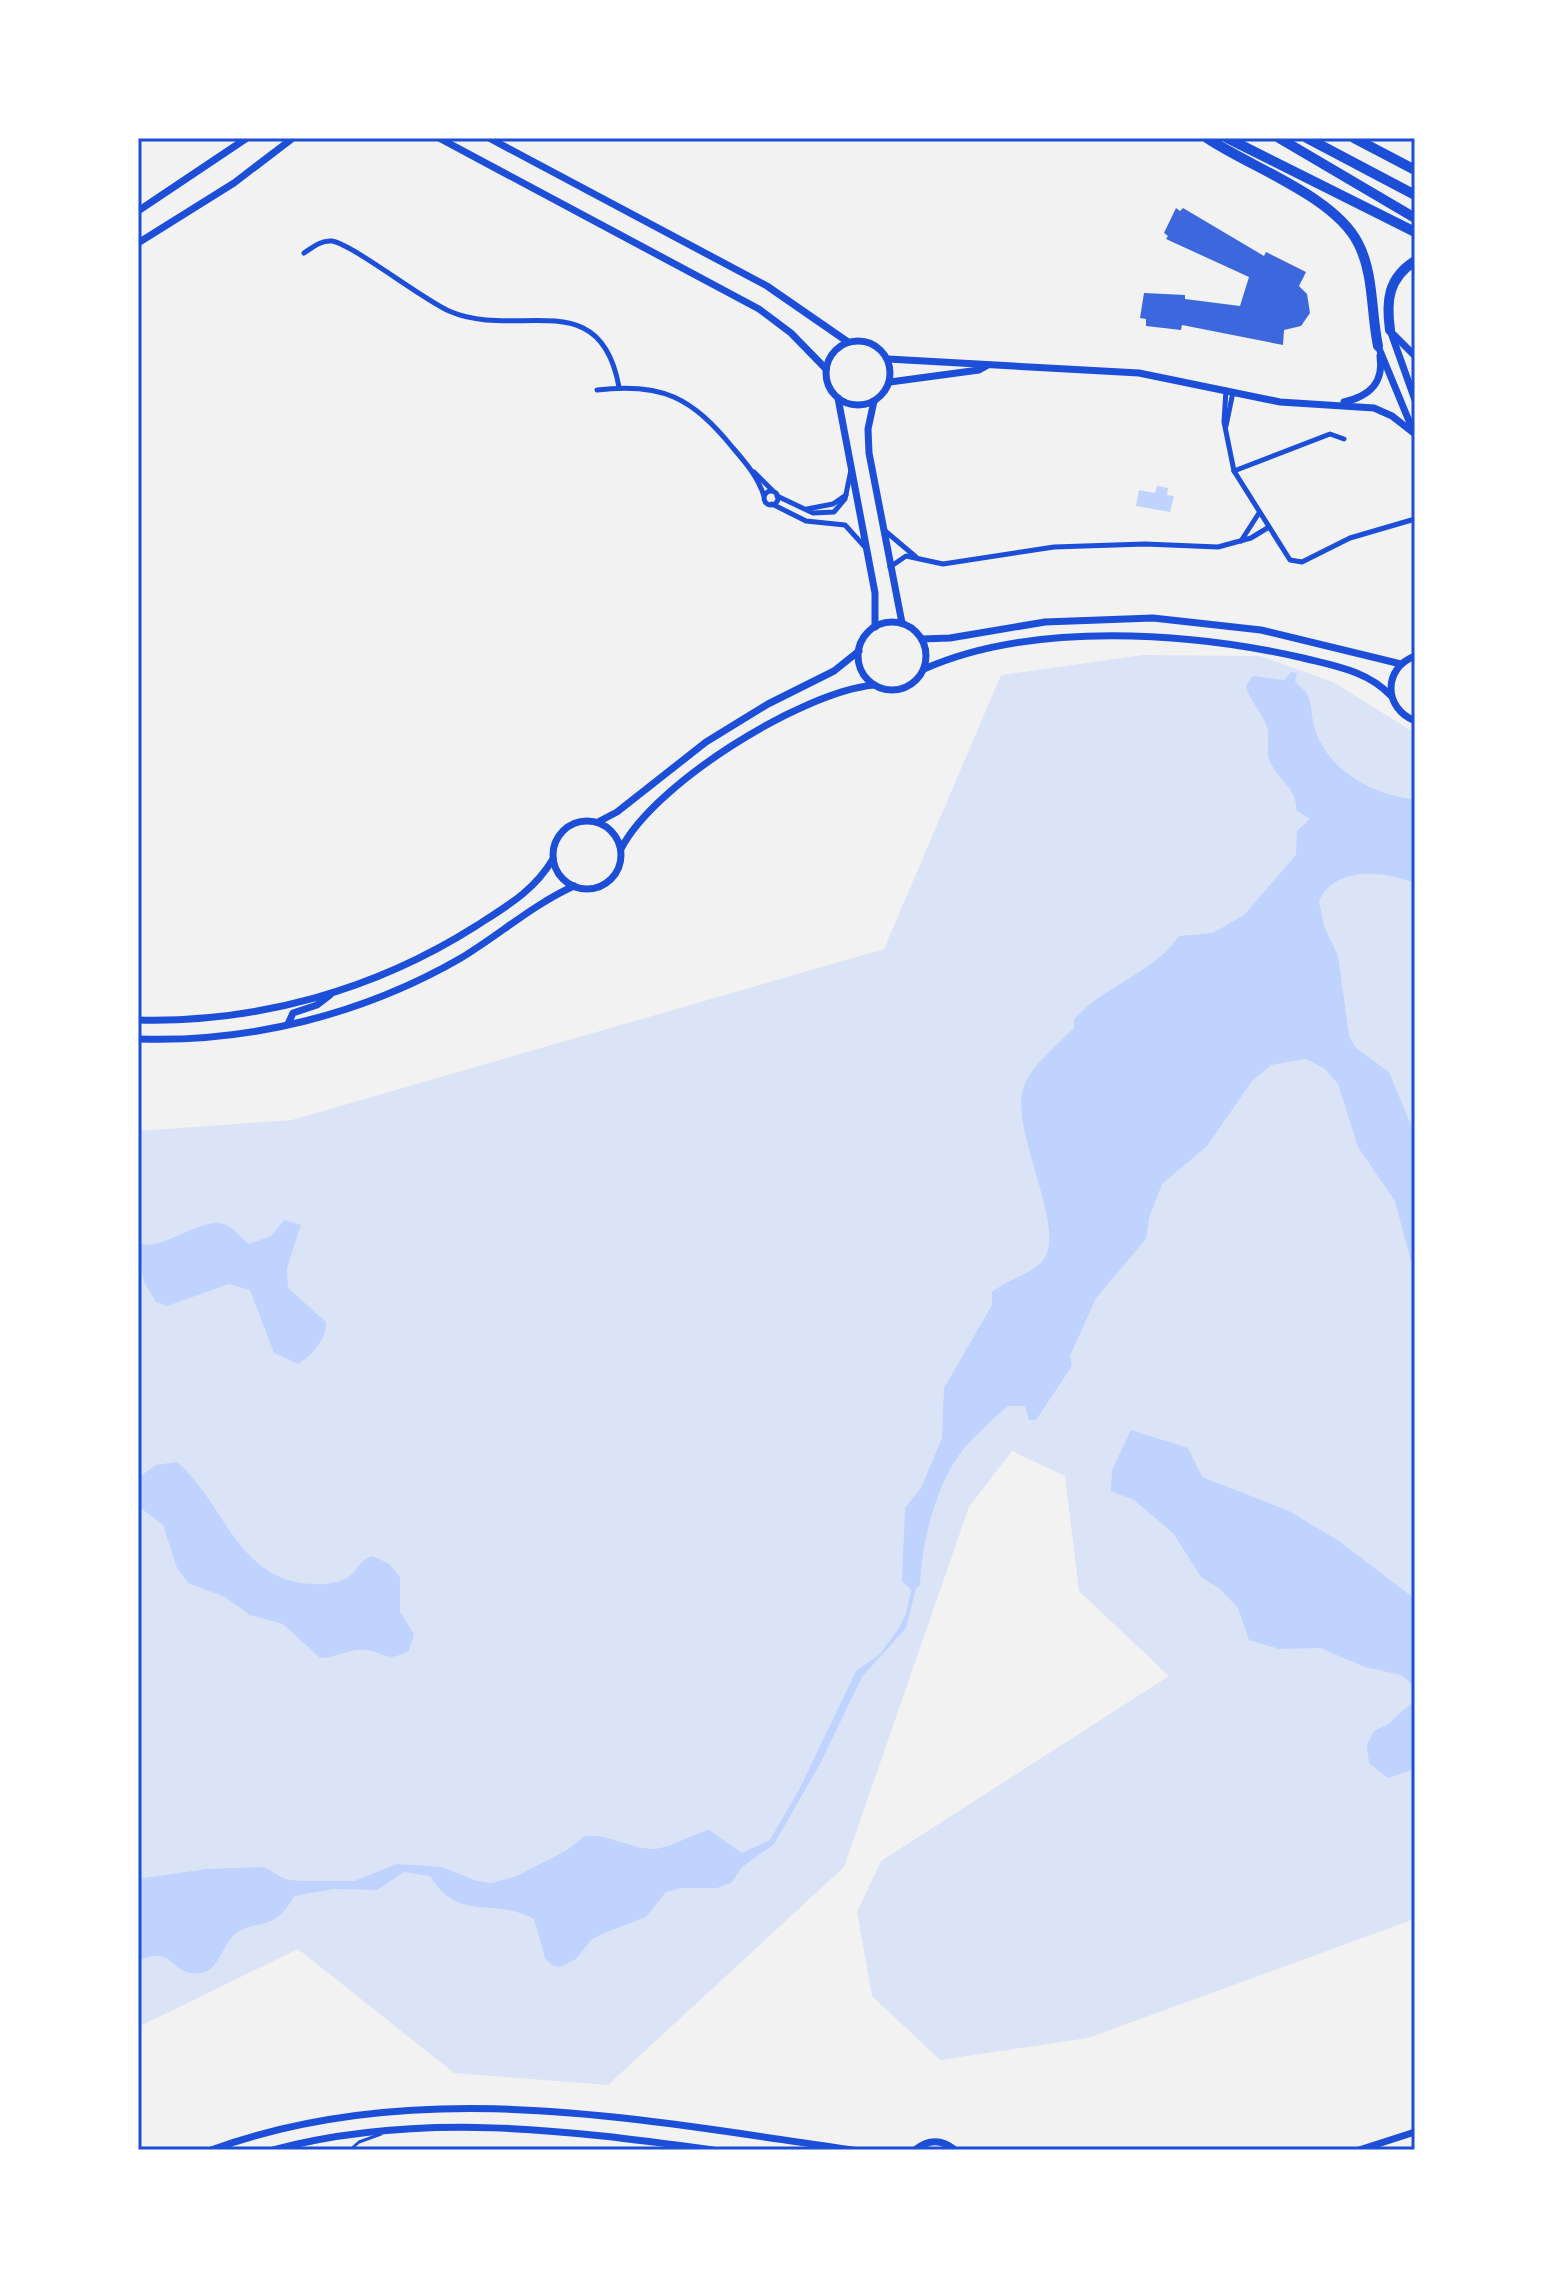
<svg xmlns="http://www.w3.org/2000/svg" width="1553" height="2288" font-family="Quicksand,sans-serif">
<rect width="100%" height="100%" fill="#f2f2f2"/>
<!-- green -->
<polygon fill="#dbe4f7" points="1143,655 1260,656 1333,682 1415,733 1415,1916 1409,1921 1088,2038 940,2060 872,1996 857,1912 881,1861 1169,1676 1079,1591 1065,1476 1012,1451 969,1507 844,1867 608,2085 454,2073 298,1949 138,2027 138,1131 292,1120 884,949 1001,675"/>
<!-- water -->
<g fill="#bfd3fe">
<polygon points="1157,486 1168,488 1167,495 1174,496 1170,512 1136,506 1139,490 1155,493"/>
<path d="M1291,672l6,1 -2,8c4,6 10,8 12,13 6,12 4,26 9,38 14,40 59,64 99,67v84c-30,-12 -80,-18 -96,18l5,25 14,30 11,80 7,12 33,24 26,63v128l-4,-1 -16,-61 -37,-54 -20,-63 -13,-15 -19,-10 -35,6 -19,16 -45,65 -45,38 -13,34 -3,21 -50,59 -26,58 2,10 -36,54h-7l-4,-14h-18c-15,15 -36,32 -48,49 -25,36 -37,88 -39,130l-4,3 -10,40 -44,49 -42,87 -46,80 -32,23 -11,16 -14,5h-35l-16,4 -20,25 -44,17 -11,6 -15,19 -16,8 -7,-1 -8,-8 -11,-39c-40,-22 -76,4 -104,-43l-26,-4 -27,18 -43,-1 -40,7c-20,39 -41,21 -61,40 -11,11 -15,35 -32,37 -32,4 -23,-28 -63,-13v-81l68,-10 58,-2 21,12 16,2h53l43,-17 45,3 35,14 14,2 26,-7 50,-26 18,-14c25,-2 45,13 69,13 13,0 39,-15 55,-19l33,23 28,-13 30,-52 56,-117 24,-17 19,-26 7,-14 5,-24 -9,-9 3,-73 16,-20 21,-50 2,-50 48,-83v-13c13,-11 44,-20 52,-33 23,-35 -38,-133 -19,-176 11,-22 32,-38 49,-55v-9c34,-36 77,-44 105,-83l34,-3 31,-18 52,-60 1,-24 13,-12 -14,-9c2,-22 -21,-32 -27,-51 -3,-10 1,-22 -2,-32 -5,-15 -17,-25 -21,-41l7,-10 31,4z"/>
<path d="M284,1220l17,5 -14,43 1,20 38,34c1,17 -14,34 -28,42l-24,-11 -24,-63 -21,-6 -62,22 -11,-4 -12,-20 -6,-39c24,10 61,-26 86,-19 9,3 17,14 25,20l22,-8z"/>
<polygon points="1131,1430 1188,1448 1202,1477 1289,1511 1339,1541 1415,1599 1415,1687 1401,1675 1365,1667 1320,1648 1279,1649 1249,1640 1238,1608 1220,1589 1201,1577 1173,1533 1134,1500 1111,1491 1112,1470"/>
<path d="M177,1462c46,39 58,111 125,121 14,2 30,2 43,-4 11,-5 13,-18 27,-23l16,7 12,14v35l14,22 -5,17c-24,12 -22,2 -43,-1 -15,-2 -31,8 -46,8l-37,-34 -33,-9 -25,-18 -37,-14 -11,-15 -14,-43 -25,-19v-33l4,2 14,-10z"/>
<polygon points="1415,1700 1415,1769 1388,1778 1369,1763 1367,1745 1374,1731 1387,1725"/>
</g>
<!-- building -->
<polygon fill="#3d67dc" points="1176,208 1180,211 1183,208 1264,256 1266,252 1306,272 1299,286 1307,294 1310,313 1301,326 1284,330 1283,345 1182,325 1181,330 1146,326 1146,319 1140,318 1144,293 1185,295 1185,299 1240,306 1249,277 1166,239 1168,236 1164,233"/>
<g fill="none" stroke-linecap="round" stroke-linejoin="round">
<!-- service -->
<polyline stroke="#1d4ed8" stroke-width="3" points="350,2150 359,2142 381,2134"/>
<!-- minor -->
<g stroke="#1d4ed8" stroke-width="5">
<path d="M304,253c9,-6 17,-13 28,-12 20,3 90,58 117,70 68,30 151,-29 170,76"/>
<path d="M597,390c66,-8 95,8 136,58 13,15 25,29 31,48"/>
<polyline points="1226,390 1224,422 1234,471 1290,560 1302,562 1350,538 1415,519"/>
<polyline points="1226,426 1233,392"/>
<polyline points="1234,471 1330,434 1344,439"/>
<polyline points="754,472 772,490"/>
<circle cx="771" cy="498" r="7"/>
<polyline points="777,496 813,513 834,512 845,499 851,470"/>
<polyline points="772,504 806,521 845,525 865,547"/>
<polyline points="807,509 833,504 846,495"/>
<polyline points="884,530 916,557"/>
<polyline points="1241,541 1259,513"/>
<polyline points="890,567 906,556 943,564 1054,547 1145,544 1218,547 1251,538 1269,527"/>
</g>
<!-- tertiary -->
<g stroke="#1d4ed8" stroke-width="7">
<polyline points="439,138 759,309 791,333 826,369"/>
<polyline points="489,138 767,286 848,342"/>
<polyline points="1390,330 1415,400"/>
<polyline points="1391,332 1415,356"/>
<circle cx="858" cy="373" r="32"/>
<polyline points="1378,346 1414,433"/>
<polyline points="888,359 1139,373 1280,402 1374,408 1392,416 1415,434"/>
<polyline points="890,382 979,370 988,365"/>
<polyline points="838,398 875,593 875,627"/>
<polyline points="874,401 868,429 869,453 902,623"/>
<path d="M1344,402c26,-6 40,-19 36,-46"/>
<circle cx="892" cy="656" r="34"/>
<polyline points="922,639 950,638 1045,622 1153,618 1261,630 1401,664"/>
<path d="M1415,656c-32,12 -32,52 0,65"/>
<path d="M924,669c108,-48 266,-37 379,-11 32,8 65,13 88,38"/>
<circle cx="587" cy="855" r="34"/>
<polyline points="598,822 617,812 706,742 768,704 834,671 859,651"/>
<path d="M621,849c33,-65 180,-157 253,-164"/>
<path d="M138,1020c120,3 237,-30 338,-94 31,-20 58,-35 77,-67"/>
<polyline points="288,1024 293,1013 317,1005 330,995"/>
<path d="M138,1039c112,4 226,-25 323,-81 38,-23 73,-54 113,-72"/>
<path d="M211,2150c209,-76 429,-30 642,0"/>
<path d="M273,2150c147,-39 292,-20 440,0"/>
<path d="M915,2150c13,-11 27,-11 40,0"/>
<polyline points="1359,2150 1415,2132"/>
</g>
<!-- secondary -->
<g stroke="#1d4ed8" stroke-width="7">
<polyline points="138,211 247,138"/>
<polyline points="138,243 234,183 293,138"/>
</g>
<!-- motorway -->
<g stroke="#1d4ed8" stroke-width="10">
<path d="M1207,138c43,29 127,58 151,105 16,30 13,70 20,103"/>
<polyline points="1227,138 1415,232"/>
<polyline points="1279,138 1415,218"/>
<polyline points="1307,138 1415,195"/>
<polyline points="1354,138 1415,170"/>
<path d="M1390,330c-4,-29 -2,-52 25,-69"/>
</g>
</g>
<!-- border -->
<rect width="1553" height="2288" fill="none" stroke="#ffffff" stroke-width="280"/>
<rect x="140" y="140" width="1273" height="2008" fill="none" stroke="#1d4ed8" stroke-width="3"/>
</svg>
